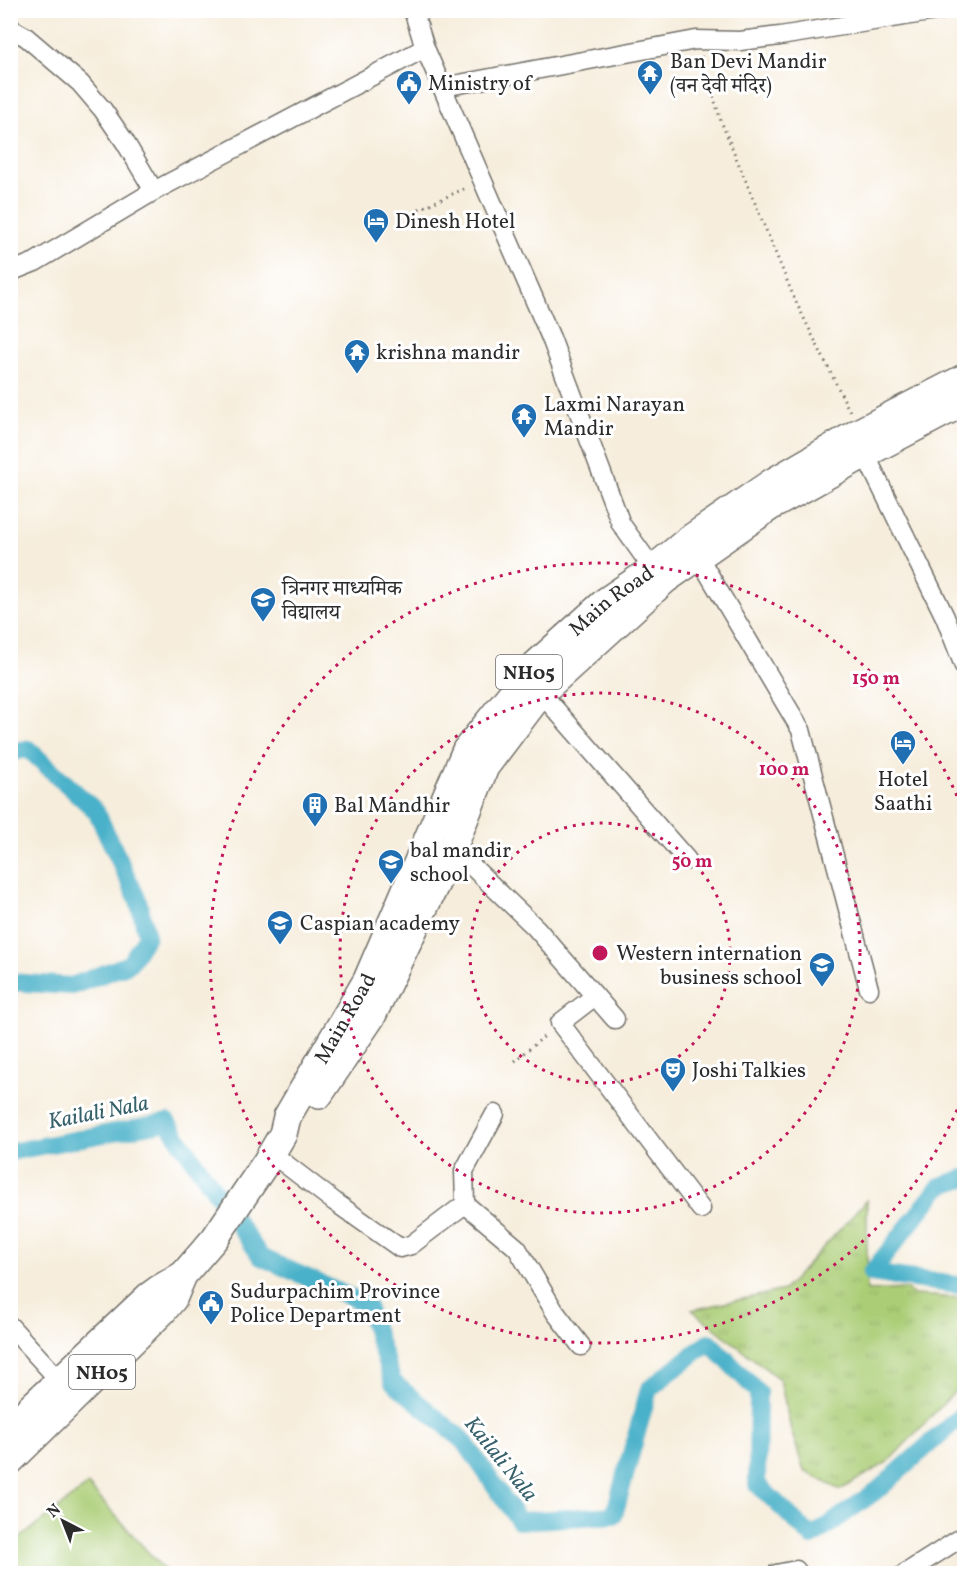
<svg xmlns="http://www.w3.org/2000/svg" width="975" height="1584" font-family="Vollkorn,'Noto Serif Devanagari',serif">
<defs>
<pattern id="grass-tufts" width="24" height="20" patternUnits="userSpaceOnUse" patternTransform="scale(1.5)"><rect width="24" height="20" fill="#abcd76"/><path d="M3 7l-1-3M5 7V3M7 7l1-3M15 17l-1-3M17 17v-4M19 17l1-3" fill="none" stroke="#93b066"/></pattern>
</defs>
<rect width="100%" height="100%" fill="#fff"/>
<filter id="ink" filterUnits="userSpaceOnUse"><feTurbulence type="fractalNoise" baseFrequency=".0167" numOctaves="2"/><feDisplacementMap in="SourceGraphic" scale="12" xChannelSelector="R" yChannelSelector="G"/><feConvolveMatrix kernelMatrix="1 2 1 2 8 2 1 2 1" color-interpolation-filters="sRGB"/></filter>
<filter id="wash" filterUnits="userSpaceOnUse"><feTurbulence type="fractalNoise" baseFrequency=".008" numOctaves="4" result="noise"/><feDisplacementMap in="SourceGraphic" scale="24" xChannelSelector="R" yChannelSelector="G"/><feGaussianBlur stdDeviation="1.35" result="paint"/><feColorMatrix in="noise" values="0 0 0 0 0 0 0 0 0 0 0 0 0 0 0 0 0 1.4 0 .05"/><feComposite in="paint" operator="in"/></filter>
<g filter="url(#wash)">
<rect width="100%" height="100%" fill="#f6eddc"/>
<!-- grass -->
<polygon fill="url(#grass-tufts)" stroke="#6b7c50" stroke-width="1.5" points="867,1200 867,1291 906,1289 914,1295 964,1298 964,1382 888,1462 840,1490 804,1471 791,1430 780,1380 692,1310 784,1290"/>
<!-- pitch -->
<polygon fill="#abcd76" stroke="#6b7c50" stroke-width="1.5" points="88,1485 167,1573 11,1573 11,1545"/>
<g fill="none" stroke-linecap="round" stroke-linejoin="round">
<!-- canal -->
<g stroke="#4ab1c9" stroke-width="18">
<polyline points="10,752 28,749 96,811 138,900 147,936 129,964 72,986 10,982"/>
<polyline points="10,1152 167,1122 261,1257 366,1304 393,1382 464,1441 519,1521 614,1515 649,1389 709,1342 758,1392 757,1484 812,1537 879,1489 964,1413"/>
<polyline points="964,1178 940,1186 871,1273 964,1286"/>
</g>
</g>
</g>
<g filter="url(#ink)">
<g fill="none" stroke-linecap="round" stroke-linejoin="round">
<!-- minor casing -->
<g stroke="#726f69" stroke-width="21">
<g id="minor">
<polyline points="413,10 425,48 551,338 621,524 653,569 660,575"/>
<polyline points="10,28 26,37 80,83 103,110 125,142 154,191"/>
<polyline points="443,87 696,40 740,41 780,36 942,10"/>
<polyline points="10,272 35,262 154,191 425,48"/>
<polyline points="865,454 945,617 964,666"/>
<polyline points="698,556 801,730 869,989"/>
<polyline points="541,693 687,860"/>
<polyline points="453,848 536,928 615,1019"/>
<polyline points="595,996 560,1023 701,1209"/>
<polyline points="271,1153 335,1202 400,1248 411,1245 465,1204 517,1248 555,1312 581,1346"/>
<polyline points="465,1204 464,1171 495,1114"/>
<polyline points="10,1326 60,1381"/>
<polyline points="776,1574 796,1570 799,1574"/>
<polyline points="904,1574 964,1536"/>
</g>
</g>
<!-- primary casing -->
<g stroke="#726f69" stroke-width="30">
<g id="primary">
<polyline points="319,1095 372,1016 453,848 485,767 541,693 665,580 770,507 865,454 964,402"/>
<polyline points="10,1427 148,1297 159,1289 183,1275"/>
<path id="s1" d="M10,1461l153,-150 10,-12 10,-24 32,-37 52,-77 16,-27 4,-17 80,-137 99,-230 67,-83 73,-66 47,-32 35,-29 83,-57 88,-51 105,-54"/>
</g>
</g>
<!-- path -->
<g stroke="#726f69" stroke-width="3" stroke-dasharray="1.5 4.5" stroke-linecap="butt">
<polyline points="701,56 721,121 795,300 850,412"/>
<polyline points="408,214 468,187"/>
<polyline points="515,1061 547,1034"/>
</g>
<!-- minor -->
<use href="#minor" stroke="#fff" stroke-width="18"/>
<!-- primary -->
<use href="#primary" stroke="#fff" stroke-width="27"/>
</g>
</g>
<!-- distance rings -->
<g fill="none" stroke="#c2185b" stroke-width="3" stroke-dasharray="3 6">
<circle cx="600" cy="953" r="130"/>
<circle cx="600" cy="953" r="260"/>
<path d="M964 1093A390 390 0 1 1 964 813"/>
</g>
<!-- icons -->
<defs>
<g id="temple-pin" transform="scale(1.35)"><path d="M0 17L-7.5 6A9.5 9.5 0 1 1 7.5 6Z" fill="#1f6fb2" stroke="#fff"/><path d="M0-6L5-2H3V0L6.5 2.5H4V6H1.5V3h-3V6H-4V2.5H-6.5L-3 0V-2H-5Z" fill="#fff"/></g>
<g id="civic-pin" transform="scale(1.35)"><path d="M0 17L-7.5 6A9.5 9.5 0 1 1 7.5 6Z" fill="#1f6fb2" stroke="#fff"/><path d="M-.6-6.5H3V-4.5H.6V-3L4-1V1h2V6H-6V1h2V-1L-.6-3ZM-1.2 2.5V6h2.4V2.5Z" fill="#fff"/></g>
<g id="hotel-pin" transform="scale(1.35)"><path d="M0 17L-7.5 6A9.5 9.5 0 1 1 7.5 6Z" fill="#1f6fb2" stroke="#fff"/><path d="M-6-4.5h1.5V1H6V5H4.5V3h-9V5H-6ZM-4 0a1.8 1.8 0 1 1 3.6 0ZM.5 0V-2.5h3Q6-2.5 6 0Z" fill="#fff"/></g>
<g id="school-pin" transform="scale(1.35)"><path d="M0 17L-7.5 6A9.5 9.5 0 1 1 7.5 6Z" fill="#1f6fb2" stroke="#fff"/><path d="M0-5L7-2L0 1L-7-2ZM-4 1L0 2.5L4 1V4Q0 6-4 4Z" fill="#fff"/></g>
<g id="building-pin" transform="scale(1.35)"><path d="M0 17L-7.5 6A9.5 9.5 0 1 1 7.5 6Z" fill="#1f6fb2" stroke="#fff"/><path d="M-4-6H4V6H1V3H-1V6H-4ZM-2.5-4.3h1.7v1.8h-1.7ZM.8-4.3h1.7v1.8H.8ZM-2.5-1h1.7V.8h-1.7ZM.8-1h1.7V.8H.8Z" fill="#fff"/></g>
<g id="theatre-pin" transform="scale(1.35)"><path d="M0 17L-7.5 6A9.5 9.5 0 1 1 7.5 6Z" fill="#1f6fb2" stroke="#fff"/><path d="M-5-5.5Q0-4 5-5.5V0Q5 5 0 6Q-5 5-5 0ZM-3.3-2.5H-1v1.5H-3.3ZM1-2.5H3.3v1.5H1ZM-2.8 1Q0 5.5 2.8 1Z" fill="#fff"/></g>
</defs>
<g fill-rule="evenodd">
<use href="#temple-pin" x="650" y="73"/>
<use href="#civic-pin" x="409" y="83"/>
<use href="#hotel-pin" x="376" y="221"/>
<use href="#temple-pin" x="357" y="352"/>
<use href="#temple-pin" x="524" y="416"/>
<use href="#school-pin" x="263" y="600"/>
<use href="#hotel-pin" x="903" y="743"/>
<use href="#building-pin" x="315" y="805"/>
<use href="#school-pin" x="391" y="862"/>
<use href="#school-pin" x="280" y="923"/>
<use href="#school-pin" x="822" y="965"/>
<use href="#theatre-pin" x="673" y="1070"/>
<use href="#civic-pin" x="211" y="1303"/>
</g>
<g text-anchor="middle" stroke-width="6" stroke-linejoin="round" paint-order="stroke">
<!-- shield labels -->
<g fill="#fff" stroke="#6b6b6b" stroke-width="1.5">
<rect x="496" y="655" width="66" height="34" rx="4.5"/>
<rect x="69" y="1355" width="66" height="34" rx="4.5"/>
</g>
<g font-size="20" font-weight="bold" fill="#2b2b2b">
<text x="529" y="679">NH05</text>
<text x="102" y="1379">NH05</text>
</g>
<!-- poi labels -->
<g font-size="21" fill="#2b2b2b" stroke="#fff" text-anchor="start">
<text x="670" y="68">Ban Devi Mandir<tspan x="670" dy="24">(वन देवी मंदिर)</tspan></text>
<text x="428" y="90">Ministry of</text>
<text x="395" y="228">Dinesh Hotel</text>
<text x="376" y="359">krishna mandir</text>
<text x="544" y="411">Laxmi Narayan<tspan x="544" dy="24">Mandir</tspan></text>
<text x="282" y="595">त्रिनगर माध्यमिक<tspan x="282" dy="24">विद्यालय</tspan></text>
<text x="903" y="786" text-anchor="middle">Hotel<tspan x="903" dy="24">Saathi</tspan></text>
<text x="334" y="812">Bal Mandhir</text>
<text x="410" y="857">bal mandir<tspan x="410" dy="24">school</tspan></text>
<text x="300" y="930">Caspian academy</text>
<text x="802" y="960" text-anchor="end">Western internation<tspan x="802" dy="24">business school</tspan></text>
<text x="692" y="1077">Joshi Talkies</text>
<text x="230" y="1298">Sudurpachim Province<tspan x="230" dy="24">Police Department</tspan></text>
</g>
<!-- street labels -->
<g font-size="21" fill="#2b2b2b" stroke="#fff">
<text dy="7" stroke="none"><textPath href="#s1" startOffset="1065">Main Road</textPath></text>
<text dy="7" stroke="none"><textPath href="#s1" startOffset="561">Main Road</textPath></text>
</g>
<!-- water labels -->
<g font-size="22" font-style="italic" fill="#37616a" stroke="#fff">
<text transform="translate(98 1111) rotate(-11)" y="8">Kailali Nala</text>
<text transform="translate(502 1458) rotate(51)" y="8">Kailali Nala</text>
</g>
</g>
<circle cx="600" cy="953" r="9" fill="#c2185b" stroke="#fff" stroke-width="3"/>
<g font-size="18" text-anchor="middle" font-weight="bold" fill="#c2185b" stroke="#fff" stroke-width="6" stroke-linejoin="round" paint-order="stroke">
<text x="876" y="684">150 m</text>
<text x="784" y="775">100 m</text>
<text x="692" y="867">50 m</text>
</g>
<!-- margin -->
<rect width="975" height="1584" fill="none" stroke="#fff" stroke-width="36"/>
<!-- north arrow -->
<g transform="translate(63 1521) rotate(318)" stroke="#ffffff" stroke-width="4.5" paint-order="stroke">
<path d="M0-4.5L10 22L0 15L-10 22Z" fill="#2b2b2b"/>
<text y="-9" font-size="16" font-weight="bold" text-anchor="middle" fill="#2b2b2b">N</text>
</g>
</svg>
